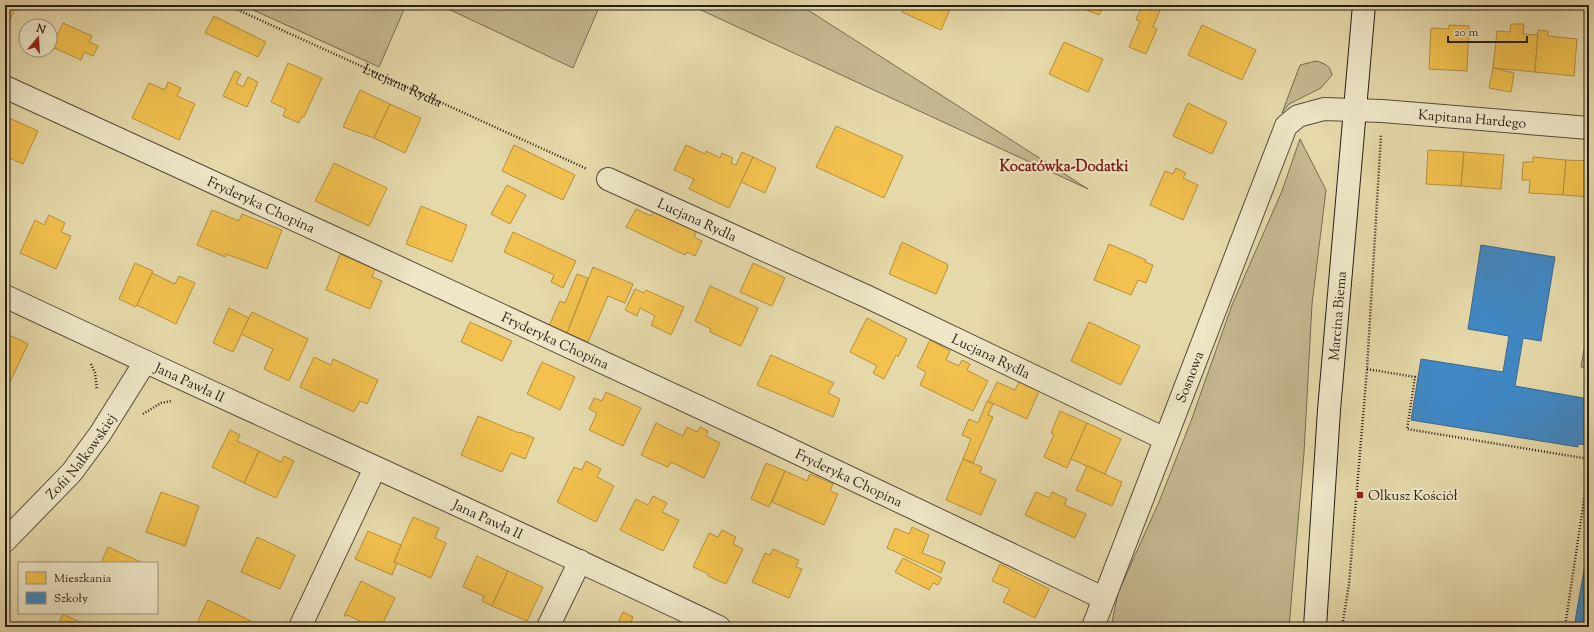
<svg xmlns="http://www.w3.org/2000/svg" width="1594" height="632" font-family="'Sorts Mill Goudy',serif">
<rect width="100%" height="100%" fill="#e5d8a9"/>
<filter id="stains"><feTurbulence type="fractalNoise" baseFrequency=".005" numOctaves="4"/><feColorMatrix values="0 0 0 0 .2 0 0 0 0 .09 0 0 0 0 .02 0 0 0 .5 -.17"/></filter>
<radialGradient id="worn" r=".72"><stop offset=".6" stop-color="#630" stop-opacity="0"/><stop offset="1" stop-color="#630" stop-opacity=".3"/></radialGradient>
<!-- green -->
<g fill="#c5b890" stroke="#766b52">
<polygon points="242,5 406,5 379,67"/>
<polygon points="440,5 600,5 573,68"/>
<polygon points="690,5 800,5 1088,189"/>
<path d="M1316,61c9,3 14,4 16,14l-11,13 -32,16 -7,9 18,-48z"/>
<polygon points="1300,139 1326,190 1312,304 1304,453 1289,627 1111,627 1118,593 1159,502 1191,421 1232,305 1282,191"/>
<polygon points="1589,321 1589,368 1581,367"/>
</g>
<!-- homes -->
<g fill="#f2c14e" stroke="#b5903d">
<polygon points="5,5 17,5 10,20 5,18"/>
<polygon points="905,5 952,5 941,30 902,12"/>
<polygon points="1075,5 1104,5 1099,15"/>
<polygon points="1142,5 1162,5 1153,27 1157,29 1146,54 1129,47 1140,21 1136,20"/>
<polygon points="214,16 266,42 258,57 205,33"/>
<polygon points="63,23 92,36 89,42 98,46 93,56 84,52 81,60 52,47 53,44 50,42 50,31 58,34"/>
<polygon points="1511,24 1524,24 1523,34 1538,35 1535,72 1493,68 1497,31 1510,32"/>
<polygon points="1202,25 1256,50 1242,80 1188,55"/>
<polygon points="1449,25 1469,26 1467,71 1429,69 1431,28 1449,29"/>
<polygon points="1538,30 1548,31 1548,36 1577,39 1574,76 1535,72"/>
<polygon points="1064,42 1103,59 1088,92 1049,74"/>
<polygon points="288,63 322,78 304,117 302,116 299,123 283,116 286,109 271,102"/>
<polygon points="1493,68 1514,73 1511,92 1489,88"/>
<polygon points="235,71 241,74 236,83 243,87 248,77 258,82 247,107 223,96"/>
<polygon points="168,82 181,88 177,96 195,104 179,140 132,118 149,83 165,90"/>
<polygon points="360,90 390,104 374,138 343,127"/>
<polygon points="1188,103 1227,122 1212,154 1173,136"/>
<polygon points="390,104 421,118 405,153 374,138"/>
<polygon points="5,116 38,131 23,164 5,156"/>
<polygon points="836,126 903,156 884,198 816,167"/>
<polygon points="514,145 575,175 563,200 502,171"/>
<polygon points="686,145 705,154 706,151 720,158 722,153 733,158 731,163 736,165 742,152 753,157 729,208 689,189 694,179 674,170"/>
<polygon points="1428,150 1464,152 1461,186 1426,184"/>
<polygon points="1464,152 1504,155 1501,189 1461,186"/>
<polygon points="753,157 776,168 765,193 741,182"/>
<polygon points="1533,157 1566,160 1563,195 1529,193 1530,180 1522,180 1523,162 1533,162"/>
<polygon points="1566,160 1589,161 1589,197 1563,195"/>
<polygon points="334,163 387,188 369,226 315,201"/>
<polygon points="1176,168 1186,173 1183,178 1198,185 1183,220 1150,205 1165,171 1173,174"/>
<polygon points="507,185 526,195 510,224 491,214"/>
<polygon points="421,206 467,225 452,262 406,244"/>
<polygon points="655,208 698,228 694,237 702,241 695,256 687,252 685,255 626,227 636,209 651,216"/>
<polygon points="212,210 239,221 242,214 282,230 267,269 226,254 225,257 197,245"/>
<polygon points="49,215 65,223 61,232 71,236 56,269 20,253 35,220 44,225"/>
<polygon points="513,232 576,261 563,288 551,282 554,275 504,252"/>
<polygon points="902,242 947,264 948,267 936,294 889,274"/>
<polygon points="1109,244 1146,260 1145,262 1153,265 1146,283 1138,280 1131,295 1094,280"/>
<polygon points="340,254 375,269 372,277 382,281 370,309 326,290"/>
<polygon points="135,263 153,271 136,307 119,299"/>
<polygon points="753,263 785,278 772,306 740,292"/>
<polygon points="593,267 633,284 625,303 608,296 588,342 567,333"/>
<polygon points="152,273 175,284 179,276 195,283 176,324 137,305"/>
<polygon points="577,274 588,278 567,333 549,326 560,301 565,303"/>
<polygon points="710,286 758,308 741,346 710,332 711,329 695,321"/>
<polygon points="635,289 644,293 646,290 684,307 671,335 651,325 655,316 640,308 637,316 625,310"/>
<polygon points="229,308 249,318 233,352 213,343"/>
<polygon points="252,312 308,339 289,381 264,369 273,349 241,334"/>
<polygon points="867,318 907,339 898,357 896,355 884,379 873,373 877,366 850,352"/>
<polygon points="470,322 512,341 502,361 461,342"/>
<polygon points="1089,322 1140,346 1121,385 1071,361"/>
<polygon points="5,333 28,344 9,384 5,382"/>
<polygon points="930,340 950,351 946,360 959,366 962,360 970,364 967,370 988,381 973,411 920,385 926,372 917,367"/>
<polygon points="771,355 834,383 828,393 840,399 833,417 757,385"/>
<polygon points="314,357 331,365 333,359 378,380 367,404 360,401 354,412 300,387"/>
<polygon points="542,362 575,377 560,410 527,394"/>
<polygon points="997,382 1015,390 1019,382 1039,391 1027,419 988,401"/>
<polygon points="606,392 641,408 623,446 589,430 597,413 589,409 594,398 602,401"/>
<polygon points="987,401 993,404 988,415 993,417 973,463 963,459 971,439 962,435 969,419 978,423"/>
<polygon points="1060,411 1087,423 1067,468 1044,457 1054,434 1051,433"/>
<polygon points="478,416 519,433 520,432 534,438 525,459 511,453 502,472 461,455"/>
<polygon points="656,423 683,436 687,427 697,432 700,427 708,431 706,436 720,443 704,478 671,462 668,467 641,455"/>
<polygon points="1087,423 1121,439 1105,474 1071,459"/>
<polygon points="230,430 240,435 237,441 259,451 244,483 212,467"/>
<polygon points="259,451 281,462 284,456 294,461 276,498 244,483"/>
<polygon points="963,459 982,467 980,473 996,480 981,515 946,500"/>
<polygon points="586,461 601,469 597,477 614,486 596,522 557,502 574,467 582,470"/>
<polygon points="766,463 785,471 769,507 751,499"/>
<polygon points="1087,466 1122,482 1112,506 1076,490"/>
<polygon points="785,471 807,481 810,474 833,484 830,491 838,494 824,525 772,502"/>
<polygon points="161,492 199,506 185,546 146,532"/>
<polygon points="1036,492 1050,498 1052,492 1067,499 1064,505 1086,514 1075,538 1025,515"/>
<polygon points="653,496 667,503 662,512 679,520 663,551 620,530 636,499 648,505"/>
<polygon points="413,517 439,528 435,538 446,543 431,578 394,562"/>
<polygon points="912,527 929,535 922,553 945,562 941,573 887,548 895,528 909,534"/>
<polygon points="722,530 736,537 733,544 743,549 726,584 708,576 709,574 693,567 709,533 718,537"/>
<polygon points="368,531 401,545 394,562 397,563 392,575 355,559"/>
<polygon points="257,537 295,555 280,589 241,572"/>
<polygon points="108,547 143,563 101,563"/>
<polygon points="773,549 799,560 796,567 802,569 789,598 752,582 765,553 770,555"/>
<polygon points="477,556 508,571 492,606 482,601 484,596 463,587"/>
<polygon points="903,558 942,578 938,585 933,583 929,590 895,572"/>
<polygon points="1000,564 1049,589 1035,618 1003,602 1010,589 992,581"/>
<polygon points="508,571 543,587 527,621 492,606"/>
<polygon points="361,581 395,598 381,627 368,627 361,624 362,622 347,615 346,616 344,616"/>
<polygon points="208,600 251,621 248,627 195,627"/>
<polygon points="623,612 633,617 630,624 635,627 616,627"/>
<polygon points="63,614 90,627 57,627"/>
</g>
<!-- schools -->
<g fill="#3f88c5" stroke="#386890">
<polygon points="1481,245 1555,257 1541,341 1523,338 1515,386 1589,399 1589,445 1578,444 1578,447 1411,420 1421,359 1503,372 1509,336 1468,329"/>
<polygon points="1589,542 1589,627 1574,627"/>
</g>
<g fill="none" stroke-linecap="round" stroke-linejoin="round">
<!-- street casing -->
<g stroke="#564c39" stroke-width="24">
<g id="street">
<path id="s2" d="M5,87l358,164 405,188 335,159"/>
<path id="s3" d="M608,179l260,118 297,142"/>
<path id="s4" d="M5,296c237,112 477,218 714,331"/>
<path id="s5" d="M5,541l67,-69 28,-38 45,-72"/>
<polyline points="300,627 375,468"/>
<polyline points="548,627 580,561"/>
<path id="s6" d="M1093,627l193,-501 12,-10 26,-7 58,2 207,17"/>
</g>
</g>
<!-- secondary casing -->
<g stroke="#271e14" stroke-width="24">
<g id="secondary">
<path id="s7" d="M1315,627l14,-217 35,-405"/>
</g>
</g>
<!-- path -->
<g stroke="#271e14" stroke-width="2.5" stroke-dasharray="1 2" stroke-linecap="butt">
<path id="s1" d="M227,5l360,164"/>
<polyline points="91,364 95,373 97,390"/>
<polyline points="1367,369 1415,377 1407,429 1589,459"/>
<polyline points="143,414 161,403 171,401"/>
<polyline points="1342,627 1349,584 1367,369 1381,135"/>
<polyline points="1565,627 1589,466"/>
</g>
<!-- street -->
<use href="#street" stroke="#eee6c7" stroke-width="22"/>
<!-- secondary -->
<use href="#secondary" stroke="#eee6c7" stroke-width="22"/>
</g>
<!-- markers -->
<rect fill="#8f2418" stroke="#eee6c7" stroke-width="1.5" x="1356" y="491" width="8" height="8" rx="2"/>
<g text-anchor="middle" stroke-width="4" stroke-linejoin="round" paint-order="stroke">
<!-- street labels -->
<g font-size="14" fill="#271e14" stroke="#eee6c7">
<text dy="5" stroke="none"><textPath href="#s1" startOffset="193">Lucjana Rydla</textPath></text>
<text dy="5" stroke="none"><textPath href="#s6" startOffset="728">Kapitana Hardego</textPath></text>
<text dy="5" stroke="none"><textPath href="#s2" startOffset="282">Fryderyka Chopina</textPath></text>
<text dy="5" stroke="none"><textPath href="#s3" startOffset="98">Lucjana Rydla</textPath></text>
<text dy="5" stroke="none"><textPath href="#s7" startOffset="312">Marcina Biema</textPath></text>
<text dy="5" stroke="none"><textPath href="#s2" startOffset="606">Fryderyka Chopina</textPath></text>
<text dy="5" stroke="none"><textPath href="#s3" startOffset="422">Lucjana Rydla</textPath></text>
<text dy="5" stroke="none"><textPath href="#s6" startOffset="268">Sosnowa</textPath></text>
<text dy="5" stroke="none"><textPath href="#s4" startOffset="204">Jana Pawła II</textPath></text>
<text dy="5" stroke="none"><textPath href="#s5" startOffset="114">Zofii Nałkowskiej</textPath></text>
<text dy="5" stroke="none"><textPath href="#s2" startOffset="930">Fryderyka Chopina</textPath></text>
<text dy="5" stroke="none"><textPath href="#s4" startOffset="532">Jana Pawła II</textPath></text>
</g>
<!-- poi labels -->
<g font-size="14" fill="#271e14" stroke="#eee6c7" text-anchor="start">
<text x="1368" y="500">Olkusz Kościół</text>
</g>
<!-- neighbourhood labels -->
<g font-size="15" font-weight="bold" fill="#7a1f14" stroke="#eee6c7">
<text x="1064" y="171">Kocatówka-Dodatki</text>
</g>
</g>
<!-- margin -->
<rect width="1594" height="632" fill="none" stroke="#e5d8a9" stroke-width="20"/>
<rect x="6" y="6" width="1582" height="620" fill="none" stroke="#271e14" stroke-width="2"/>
<rect x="10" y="10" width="1574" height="612" fill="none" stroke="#271e14"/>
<!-- legend -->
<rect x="18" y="562" width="140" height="52" fill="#eee6c7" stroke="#9e967f"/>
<rect x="26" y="572" width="20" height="12" fill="#f2c14e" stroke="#9e967f"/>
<text x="54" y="582" font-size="12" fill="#271e14">Mieszkania</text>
<rect x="26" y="592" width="20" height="12" fill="#3f88c5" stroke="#9e967f"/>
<text x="54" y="602" font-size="12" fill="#271e14">Szkoły</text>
<!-- north arrow -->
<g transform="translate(38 38) rotate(18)"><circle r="19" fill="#eee6c7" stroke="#9e967f"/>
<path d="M0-3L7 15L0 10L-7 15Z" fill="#8f2418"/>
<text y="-6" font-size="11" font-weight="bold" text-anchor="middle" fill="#271e14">N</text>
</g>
<!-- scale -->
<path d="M1448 36v6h79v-6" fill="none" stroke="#271e14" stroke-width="2"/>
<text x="1454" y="36" font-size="12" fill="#271e14" stroke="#eee6c7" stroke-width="3" paint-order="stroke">20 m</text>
<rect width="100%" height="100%" filter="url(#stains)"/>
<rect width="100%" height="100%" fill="url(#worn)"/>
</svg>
